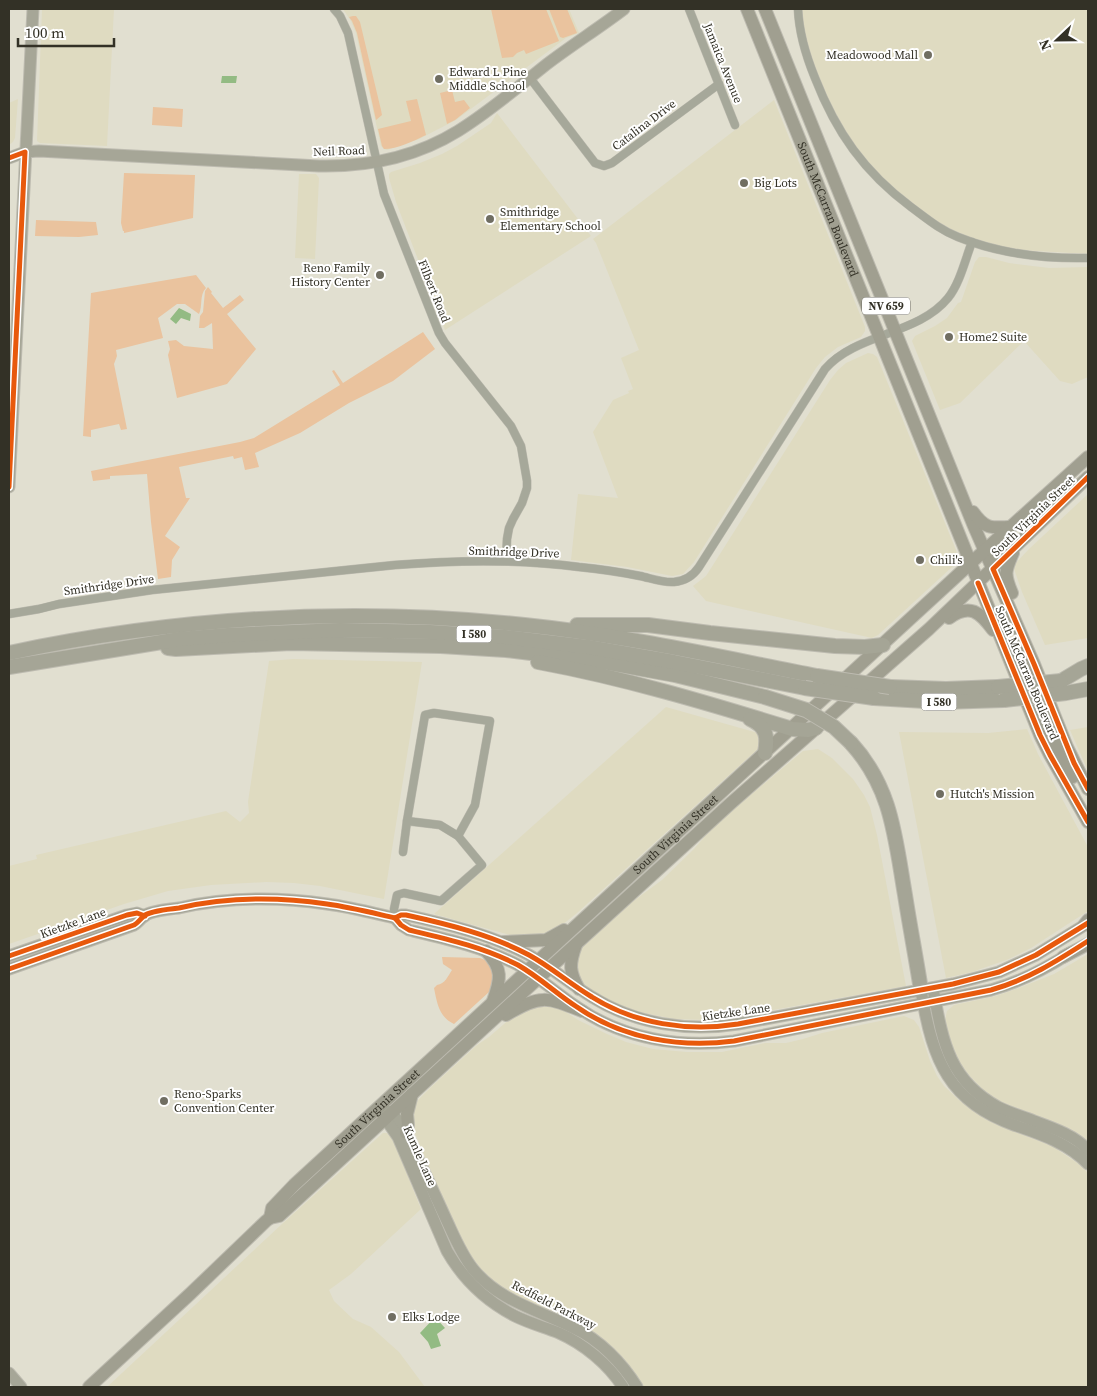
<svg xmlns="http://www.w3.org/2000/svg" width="1097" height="1396" font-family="'Source Serif 4',serif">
<rect width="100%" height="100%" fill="#e1dfd0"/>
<!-- built -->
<g fill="#dfdbc1">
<polygon points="42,9 114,9 107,146 40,143 37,141"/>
<polygon points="343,9 569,9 579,33 566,38 456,120 419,139 387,150 384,149 381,146 356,33 351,21"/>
<polygon points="799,9 1088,9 1088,254 1003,249 978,241 951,229 931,218 886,185 860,155 834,117 803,39"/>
<polygon points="18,99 15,138 13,142 9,145 9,103"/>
<polygon points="774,100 865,327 865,331 861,337 838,347 825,357 816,368 694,562 683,574 672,576 627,567 571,560 578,494 618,498 593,432 613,400 629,393 628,391 633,389 621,358 639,350 596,243 593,239"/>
<polygon points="497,113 591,236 445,330 396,202 389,178 389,174 391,172 420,163 442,154 457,146 491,123"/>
<polygon points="299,174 316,174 319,178 315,259 295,258"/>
<polygon points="979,257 986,257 1009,263 1049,268 1088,267 1088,377 1072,384 1060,381 1024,341 960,403 940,410 912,341 915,336 935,326 947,318 958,303 961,302 975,262"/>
<polygon points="868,353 873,354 877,357 956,550 957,556 956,562 952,567 878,635 872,638 706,601 693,586 706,576 713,565 830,380 838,370 846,363"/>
<polygon points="1088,494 1088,638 1045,645 1022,592 1013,566 1029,549"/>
<polygon points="293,659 422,662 384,899 320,886 294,883 266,882 211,885 168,891 124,904 9,944 9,866 37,859 36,855 226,811 240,822 249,813 248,802 269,661"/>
<polygon points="666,707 758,733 761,742 759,748 577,913 557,929 541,936 514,936 434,914"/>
<polygon points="1088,727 1088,771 1070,730"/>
<polygon points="1027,729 1038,754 1088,847 1088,911 1031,948 1009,959 972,972 946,978 899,732 988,733"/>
<polygon points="818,749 832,758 853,779 864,795 870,807 877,835 906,986 728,1018 708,1020 674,1019 639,1012 612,1002 584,985 577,978 575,960 577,952 632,902 662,880 694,849 713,827 728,814 803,751"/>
<polygon points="1088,954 1088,1141 1068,1128 1001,1102 987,1094 967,1073 954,1054 946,1030 945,1020 947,1011 954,1005 996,996 1019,988 1054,974"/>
<polygon points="549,1005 560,1008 578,1020 607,1034 626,1042 653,1049 687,1052 722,1052 765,1043 786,1043 803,1039 822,1033 904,1016 914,1020 919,1027 930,1061 937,1076 944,1086 959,1100 985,1119 1000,1126 1052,1146 1079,1164 1088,1173 1088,1387 643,1387 637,1377 622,1358 504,1291 479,1269 470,1256 457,1232 411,1124 413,1108 419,1099 431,1087 477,1045 489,1037 511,1018 534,1006"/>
<polygon points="383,1133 387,1133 390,1136 395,1144 421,1209 351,1274 329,1290 334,1301 353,1319 371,1327 399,1352 425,1387 107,1387 282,1224"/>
</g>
<!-- green -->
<g fill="#eac39e">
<polygon points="491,9 546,9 559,41 526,54 524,50 517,53 513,57 502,58"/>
<polygon points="549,9 567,9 577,33 563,38 560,37"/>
<polygon points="353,16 356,16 360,22 381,110 382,115 376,120 357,33 352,21 349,17"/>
<polygon points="452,90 455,102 464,100 470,108 455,120 447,124 440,93"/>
<path d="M417,99l9,36c-12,6 -29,14 -42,14l-2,-3 -4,-17 33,-8 -5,-20z"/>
<polygon points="153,107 183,109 182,127 152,125"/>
<polygon points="124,173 195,175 193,218 124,233 124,231 123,231 121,223"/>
<polygon points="36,220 96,222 98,235 79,237 35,236"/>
<path d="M196,275l10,13c-7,7 -3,18 -7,26l-14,-10h-8l-19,14 5,20 -47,12 1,6 -3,8 13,65 -6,1 -2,-6 -28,6v7l-8,-1 8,-143z"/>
<polygon points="208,287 212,292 211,293 223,308 240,295 244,300 227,314 256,349 227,384 177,398 168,355 170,349 168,341 176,340 184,346 213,349 212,323 204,328 199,328 200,316 203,312 205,291"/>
<polygon points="423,332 435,349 393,381 349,403 300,433 255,453 259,467 245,470 242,457 234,459 233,456 179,467 186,498 190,498 165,536 180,547 172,560 171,577 158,579 151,522 147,474 110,476 110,479 93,481 91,471 240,442 254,438 340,385 332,371 334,370 343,383"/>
<path d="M442,957l38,1c15,4 17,23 9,34l-35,32c-15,-7 -17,-21 -20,-36l3,-3c8,-1 11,-9 15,-15l-9,-6z"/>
</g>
<!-- water -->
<g fill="#93bb83">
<polygon points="222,76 237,76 236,83 221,83"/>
<polygon points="179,308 191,314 190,321 181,318 176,324 170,319"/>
<polygon points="435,1317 445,1328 437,1334 441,1346 431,1349 428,1342 420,1333"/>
</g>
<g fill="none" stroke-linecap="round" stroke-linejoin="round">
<!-- street casing -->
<g stroke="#bdbbb0" stroke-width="9">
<g id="street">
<polyline points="334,9 340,16 348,33 384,194 439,333 445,343 511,426 521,446 527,481 527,488 522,503 513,519 509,528 507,539 506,561"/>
<polyline points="689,9 735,125"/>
<path d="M798,9c1,24 8,47 17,69 21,54 49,94 96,129 15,11 29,23 47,30 42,17 85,22 130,21"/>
<polyline points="530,78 595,163 604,166 612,163 719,84"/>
<path d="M9,614l30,-5 20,-5 93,-14 243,-25c61,-5 123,-6 184,2 20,2 41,5 61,9 10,2 23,7 34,6 11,-1 19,-6 25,-15l126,-198c31,-36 93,-34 123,-71 12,-15 17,-38 24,-56"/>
<polyline points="407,821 425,715 434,713 490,721 475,805 458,836"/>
<polyline points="395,918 394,909 397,895 404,893 441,901 482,865 458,836 440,825 407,821 403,852"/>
</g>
</g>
<!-- secondary casing -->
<g stroke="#bdbbb0" stroke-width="13">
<g id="secondary">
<path d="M9,158l16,-6 14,-1 280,15c49,1 97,-9 139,-35 31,-19 60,-44 89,-67 25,-19 52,-36 77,-55"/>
<polyline points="9,487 33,9"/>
<path d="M395,918l6,7 8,5c38,9 74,17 109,35 21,12 39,29 59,42 46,32 103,41 157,34l257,-51c29,-8 54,-21 79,-37"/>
<polyline points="9,956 127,915 137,913 145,916"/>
<path d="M9,969l125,-44c4,-2 7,-7 11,-10 8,-4 24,-6 34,-7 48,-11 100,-11 148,-4 23,3 46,9 68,14l6,-3h5c41,9 86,20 123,40 22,12 41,29 63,42 43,27 96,35 146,27l215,-40 46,-12 37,-17 52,-32"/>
<path d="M934,994c9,49 16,87 64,113 12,6 24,9 36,14 19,7 40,14 54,29"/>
<path d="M922,996c11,64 27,106 92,129 26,9 54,18 74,39"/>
<path d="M378,1108c5,1 10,3 14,6 11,10 17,25 23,39 11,22 21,44 31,66 8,17 15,35 27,50 26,32 65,41 101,59 26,12 48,35 63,59"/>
<path d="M380,1111l18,26 49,114c16,28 39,50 68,65 14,7 29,11 44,17 25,11 49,31 64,54"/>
<polyline points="9,1373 21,1387"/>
</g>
</g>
<!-- primary casing -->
<g stroke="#bdbbb0" stroke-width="14">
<g id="primary">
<path id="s1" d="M747,9l293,726 10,20 38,67"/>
<polyline points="765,9 973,524 1034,664 1067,747 1088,789"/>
<path d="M973,512c12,17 18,16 38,15"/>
<path d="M1012,593c-8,-19 -7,-22 1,-40"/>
<path d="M949,618c21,-15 31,-6 44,12"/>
<polyline points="1050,735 1073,777"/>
<polyline points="1084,925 1088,920"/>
<polyline points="503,942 546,940 564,930"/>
<path d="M576,945c-7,19 -7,27 3,44"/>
<path d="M486,951c17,18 15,28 7,50"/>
<polyline points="1063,957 1088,944"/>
<path d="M506,1015c34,-21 41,-18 76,-4"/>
<polyline points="406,1133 408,1125 407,1114 412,1094"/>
<path id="s2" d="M270,1218l2,-10 22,-23 691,-635 103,-93"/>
<polyline points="89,1387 190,1294 266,1221 270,1218 279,1216 289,1207 532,984 731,803 929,629 1088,477"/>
</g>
</g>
<!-- highway casing -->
<g stroke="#bdbbb0" stroke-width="16">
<g id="highway">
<polyline points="577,625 648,625 710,633 835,646 865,647 883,645"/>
<polyline points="168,648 176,649 291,643 441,646 506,650 604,662 675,675 765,697"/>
<path d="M9,653c178,-38 361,-47 542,-25 90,11 178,31 266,48"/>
<path d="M538,662c86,16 170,41 254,67l16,1 8,-2"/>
<polyline points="9,667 180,639 228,635 340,630 430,632 505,637 588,647 674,662 805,688"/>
<polyline points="1061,681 1081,669 1088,666"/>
<polyline points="890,687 946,689 998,687"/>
<polyline points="1066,693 1088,689"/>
<polyline points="874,698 942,702 1004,700"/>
<path d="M750,719c17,8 18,17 15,34"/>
<path d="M851,743c41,45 44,94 54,152 5,32 11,63 16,95"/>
</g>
</g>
<!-- street -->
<use href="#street" stroke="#a6a89a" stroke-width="8"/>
<!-- secondary -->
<use href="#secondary" stroke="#a6a697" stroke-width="11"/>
<!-- primary -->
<use href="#primary" stroke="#a09f90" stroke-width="12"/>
<!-- highway -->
<use href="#highway" stroke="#a5a596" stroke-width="14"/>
<!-- highway-bridge casing -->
<g stroke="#bdbbb0" stroke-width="16" stroke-linecap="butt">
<g id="highway-bridge">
<polyline points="817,676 890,687"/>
<polyline points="998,687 1061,681"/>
<polyline points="805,688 874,698"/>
<polyline points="765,697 806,710 834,727 851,743"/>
<polyline points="1004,700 1066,693"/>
</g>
</g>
<!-- highway-bridge -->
<use href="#highway-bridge" stroke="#a5a596" stroke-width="14"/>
<!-- cycleway casing -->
<g stroke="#fff" stroke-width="8">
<g id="cycleway">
<polyline points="9,158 25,152 9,487"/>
<polyline points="1088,477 993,569 1034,664 1074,763 1088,789"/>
<polyline points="978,583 1040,735 1050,755 1088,822"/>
<path d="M395,918l6,7 8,5c38,9 74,17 109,35 21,12 39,29 59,42 46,32 103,41 157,34l257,-51c36,-10 66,-29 97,-49"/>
<polyline points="9,956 127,915 137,913 145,916"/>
<path d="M9,969l125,-44c4,-2 7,-7 11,-10 8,-4 24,-6 34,-7 48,-11 100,-11 148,-4 23,3 46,9 68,14l6,-3h5c41,9 86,20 123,40 22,12 41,29 63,42 43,27 96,35 146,27l215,-40 46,-12 37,-17 52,-32"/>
</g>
</g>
<!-- cycleway -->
<use href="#cycleway" stroke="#e8590c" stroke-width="5"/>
</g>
<!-- markers -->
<g fill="#706e62" stroke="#fff" stroke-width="2">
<circle cx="928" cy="55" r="5"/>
<circle cx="439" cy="79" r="5"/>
<circle cx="744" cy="183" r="5"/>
<circle cx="490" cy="219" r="5"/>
<circle cx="380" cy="275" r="5"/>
<circle cx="949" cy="337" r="5"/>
<circle cx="920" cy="560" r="5"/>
<circle cx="940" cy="794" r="5"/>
<circle cx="164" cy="1101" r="5"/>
<circle cx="392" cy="1317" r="5"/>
</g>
<g text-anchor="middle" stroke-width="4" stroke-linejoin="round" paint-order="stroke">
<!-- shield labels -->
<g fill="#fff" stroke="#706f67" stroke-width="1">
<rect x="862" y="297.5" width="48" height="17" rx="4"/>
<rect x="456.5" y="625.5" width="35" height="17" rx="4"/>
<rect x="921.5" y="693.5" width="35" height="17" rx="4"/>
</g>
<g font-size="11" font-weight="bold" fill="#333126">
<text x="886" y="310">NV 659</text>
<text x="474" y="638">I 580</text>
<text x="939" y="706">I 580</text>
</g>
<!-- poi labels -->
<g font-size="12" fill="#333126" stroke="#fff" text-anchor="start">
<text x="918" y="59" text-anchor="end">Meadowood Mall</text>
<text x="449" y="76">Edward L Pine<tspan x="449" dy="14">Middle School</tspan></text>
<text x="754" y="187">Big Lots</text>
<text x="500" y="216">Smithridge<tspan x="500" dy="14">Elementary School</tspan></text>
<text x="370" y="272" text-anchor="end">Reno Family<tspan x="370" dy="14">History Center</tspan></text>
<text x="959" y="341">Home2 Suite</text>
<text x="930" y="564">Chili's</text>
<text x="950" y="798">Hutch's Mission</text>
<text x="174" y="1098">Reno-Sparks<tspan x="174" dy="14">Convention Center</tspan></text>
<text x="402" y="1321">Elks Lodge</text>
</g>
<!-- street labels -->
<g font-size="12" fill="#333126" stroke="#fff">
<text transform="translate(723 63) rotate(68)" y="4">Jamaica Avenue</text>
<text transform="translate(644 125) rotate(-37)" y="4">Catalina Drive</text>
<text transform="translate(339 151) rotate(-2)" y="4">Neil Road</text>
<text dy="4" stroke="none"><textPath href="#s1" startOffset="216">South McCarran Boulevard</textPath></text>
<text transform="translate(434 291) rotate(68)" y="4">Filbert Road</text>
<text transform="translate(1033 516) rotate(-44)" y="4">South Virginia Street</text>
<text transform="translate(514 552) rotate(2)" y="4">Smithridge Drive</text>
<text transform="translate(109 585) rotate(-8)" y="4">Smithridge Drive</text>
<text transform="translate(1027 673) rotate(67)" y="4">South McCarran Boulevard</text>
<text dy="4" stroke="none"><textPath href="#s2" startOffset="560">South Virginia Street</textPath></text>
<text transform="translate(73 923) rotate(-20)" y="4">Kietzke Lane</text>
<text transform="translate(736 1012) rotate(-8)" y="4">Kietzke Lane</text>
<text dy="4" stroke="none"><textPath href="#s2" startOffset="155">South Virginia Street</textPath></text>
<text transform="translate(420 1156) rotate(66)" y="4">Kumle Lane</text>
<text transform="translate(554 1305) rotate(27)" y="4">Redfield Parkway</text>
</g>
</g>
<!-- border -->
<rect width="1097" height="1396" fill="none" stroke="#333126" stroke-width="20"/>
<!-- north arrow -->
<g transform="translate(1057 40) rotate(248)" stroke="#ffffff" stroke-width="4" paint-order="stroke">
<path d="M0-4L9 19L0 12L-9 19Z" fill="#333126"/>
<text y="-8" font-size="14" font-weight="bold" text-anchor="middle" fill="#333126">N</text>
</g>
<!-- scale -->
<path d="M18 38v8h96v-8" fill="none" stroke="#333126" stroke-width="2.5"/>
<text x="25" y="38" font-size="15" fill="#333126" stroke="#ffffff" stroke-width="4" paint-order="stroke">100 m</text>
</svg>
